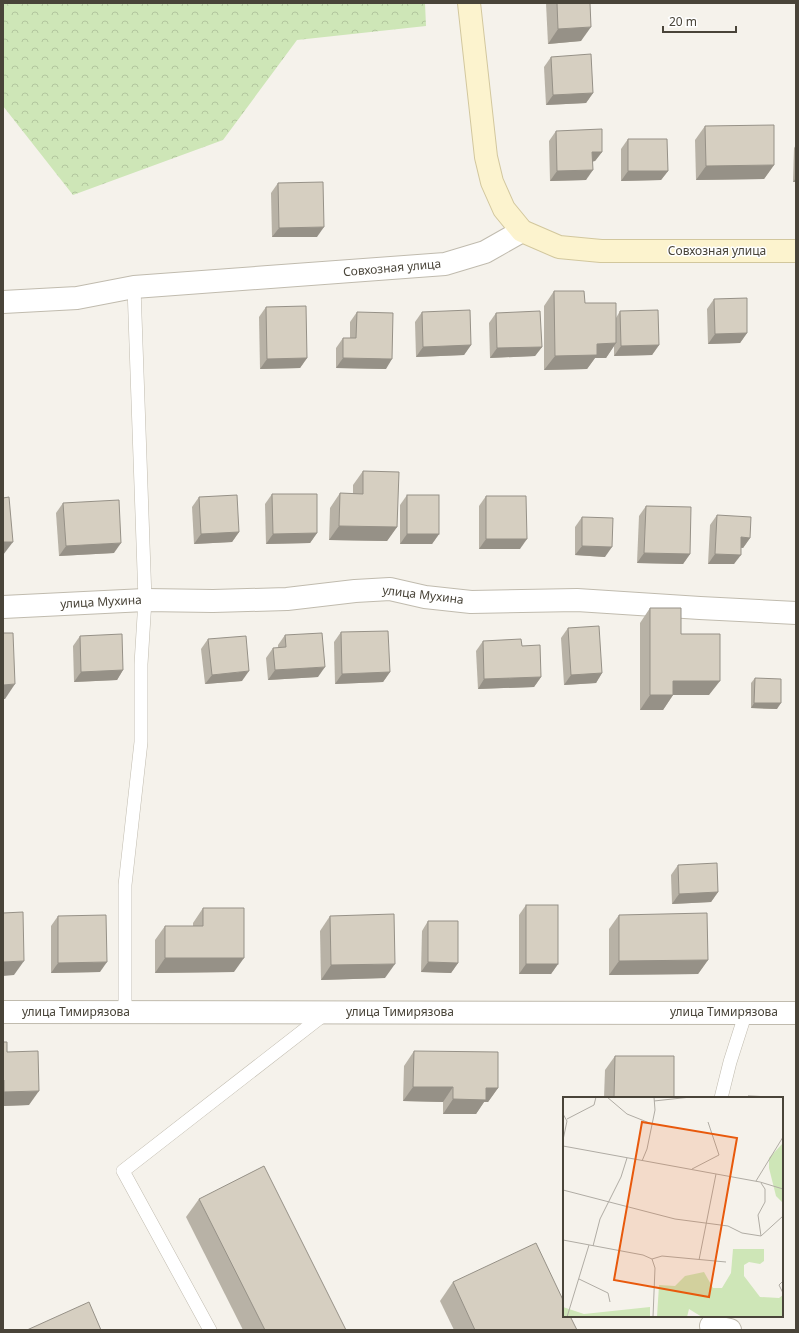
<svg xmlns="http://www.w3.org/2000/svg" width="799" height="1333" font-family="'Noto Sans',sans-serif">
<defs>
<pattern id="forest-crowns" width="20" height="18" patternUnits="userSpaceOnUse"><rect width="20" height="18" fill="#cee6b7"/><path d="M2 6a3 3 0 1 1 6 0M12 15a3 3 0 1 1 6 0" fill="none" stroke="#b2c69e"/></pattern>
</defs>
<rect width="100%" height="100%" fill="#f5f2eb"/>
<!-- forest -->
<polygon fill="url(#forest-crowns)" points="3,3 425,3 426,26 297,40 223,140 73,195 3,106"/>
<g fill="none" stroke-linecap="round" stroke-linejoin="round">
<!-- lane casing -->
<g stroke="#c0bbae" stroke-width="14">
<g id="lane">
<polyline points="125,1012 125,885 141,742 141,664 145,600 134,287"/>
<polyline points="721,1098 730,1062 746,1012"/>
<polyline points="210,1330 123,1171 326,1013"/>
</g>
</g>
<!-- street casing -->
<g stroke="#c0bbae" stroke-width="24">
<g id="street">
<polyline points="3,302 77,298 134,287 445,264 485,252 522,231"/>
<polyline points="3,607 145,600 213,601 287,599 355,591 390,589 425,597 471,602 577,600 700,608 796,613"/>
<polyline points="3,1012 796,1013"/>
<polyline points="711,1326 730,1330"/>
</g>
</g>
<!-- secondary casing -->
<g stroke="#d2c79d" stroke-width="24">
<polyline id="secondary" points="469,3 486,157 492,182 504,209 522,231 559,247 601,251 796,251"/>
</g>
<!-- lane -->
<use href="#lane" stroke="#fff" stroke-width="13"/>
<!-- street -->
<use href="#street" stroke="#fff" stroke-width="22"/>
<!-- secondary -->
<use href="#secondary" stroke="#fcf3ce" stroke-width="22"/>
</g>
<!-- wall -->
<g fill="#b8b2a6">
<polygon points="546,3 590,3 581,41 548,44"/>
<polygon points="551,57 593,93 586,103 546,105 544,67"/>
<polygon points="705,126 774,165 764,179 696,180 695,140"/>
<polygon points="556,131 602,152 595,161 592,162 586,180 550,181 549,141"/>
<polygon points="628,139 668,171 661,180 621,181 621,149"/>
<polygon points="796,145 796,182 793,182 794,148"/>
<polygon points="278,183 317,237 272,237 271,193"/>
<polygon points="554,291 585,303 616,318 620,311 659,345 652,355 614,356 614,346 606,358 595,358 587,369 544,370 544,306"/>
<polygon points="714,299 747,333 740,343 708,344 707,309"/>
<polygon points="266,307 307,358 300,368 260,369 259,317"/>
<polygon points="357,312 386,369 336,368 336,348 343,338 350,338 350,322"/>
<polygon points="422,312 471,345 464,355 416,357 415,322"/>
<polygon points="496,313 542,347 535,356 490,358 489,323"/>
<polygon points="363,471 397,527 387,541 329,540 330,508 340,493 353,494 353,485"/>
<polygon points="272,494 317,533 310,543 266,544 265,504"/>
<polygon points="407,495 439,534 432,544 400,544 400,505"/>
<polygon points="486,496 520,549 479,549 479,506"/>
<polygon points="199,497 239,532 232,542 194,544 192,507"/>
<polygon points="63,503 114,553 59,556 56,513"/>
<polygon points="646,506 690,554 683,564 637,563 639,516"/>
<polygon points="717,515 750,538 743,548 741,547 734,564 708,564 710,525"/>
<polygon points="582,517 605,557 575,555 575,527"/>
<polygon points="650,608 681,634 709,695 673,695 663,710 640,710 640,623"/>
<polygon points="568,628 602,673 596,683 564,685 561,638"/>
<polygon points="341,632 390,672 383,682 335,684 334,642"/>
<polygon points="285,635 318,677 268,680 266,658 273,648 278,648 278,645"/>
<polygon points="80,636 123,670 117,680 74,682 73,646"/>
<polygon points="208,639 242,681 205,684 201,649"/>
<polygon points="483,641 522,646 541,677 534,687 478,689 476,651"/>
<polygon points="755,678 777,709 751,708 751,683"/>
<polygon points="678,865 718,892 711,902 672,904 671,875"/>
<polygon points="526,905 558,964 551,974 519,974 519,915"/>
<polygon points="203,908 234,972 155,973 155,940 165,926 193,926 193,923"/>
<polygon points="619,915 708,960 698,974 609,975 609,929"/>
<polygon points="58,916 100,972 51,973 51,926"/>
<polygon points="330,916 385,978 321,980 320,931"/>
<polygon points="428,921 458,963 451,973 421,972 422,931"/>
<polygon points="3,1042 7,1052 29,1105 3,1106"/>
<polygon points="414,1051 498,1088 488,1102 484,1102 476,1114 443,1114 443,1102 403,1101 404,1066"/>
<polygon points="615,1056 674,1098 604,1098 605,1070"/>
<polygon points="199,1199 346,1330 243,1330 186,1217"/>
<polygon points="453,1282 577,1330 454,1330 440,1301"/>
</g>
<!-- shaded-wall -->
<g fill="#969187">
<polygon points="591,27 581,41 548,44 558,29"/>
<polygon points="593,93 586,103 546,105 553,95"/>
<polygon points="592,152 602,152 595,161 585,162"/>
<polygon points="774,165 764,179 696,180 706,166"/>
<polygon points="593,170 586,180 550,181 557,171"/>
<polygon points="628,171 668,171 661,180 621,181"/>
<polygon points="796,178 796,182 793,182"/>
<polygon points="324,227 317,237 272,237 279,228"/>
<polygon points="747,333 740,343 708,344 715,334"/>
<polygon points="616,343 606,358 595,358 587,369 544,370 555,356 597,344"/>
<polygon points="471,345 464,355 416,357 423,347"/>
<polygon points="659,345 652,355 614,356 621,346"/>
<polygon points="542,347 535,356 490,358 497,348"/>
<polygon points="307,358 300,368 260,369 267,359"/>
<polygon points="343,358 392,359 386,369 336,368"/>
<polygon points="339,526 397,527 387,541 329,540"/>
<polygon points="239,532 232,542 194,544 201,534"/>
<polygon points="317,533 310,543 266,544 273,534"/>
<polygon points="407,534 439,534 432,544 400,544"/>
<polygon points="741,537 750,538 743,548 734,547"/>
<polygon points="486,539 527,539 520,549 479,549"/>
<polygon points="3,542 13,542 3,555"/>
<polygon points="121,543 114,553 59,556 66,546"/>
<polygon points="582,546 612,547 605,557 575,555"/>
<polygon points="644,553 690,554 683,564 637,563"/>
<polygon points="715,554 741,555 734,564 708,564"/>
<polygon points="325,667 318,677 268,680 275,670"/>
<polygon points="123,670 117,680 74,682 81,672"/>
<polygon points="249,671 242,681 205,684 212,675"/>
<polygon points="390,672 383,682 335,684 342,674"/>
<polygon points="602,673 596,683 564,685 571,675"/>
<polygon points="541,677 534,687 478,689 484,679"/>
<polygon points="673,681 720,681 709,695 663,695"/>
<polygon points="15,684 5,699 3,699 3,685"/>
<polygon points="650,695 673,695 663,710 640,710"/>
<polygon points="754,703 781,703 777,709 751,708"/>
<polygon points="718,892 711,902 672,904 679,894"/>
<polygon points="165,958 244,958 234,972 155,973"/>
<polygon points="708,960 698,974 609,975 619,961"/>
<polygon points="24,961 14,975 3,976 3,962"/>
<polygon points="107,962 100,972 51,973 58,963"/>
<polygon points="428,962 458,963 451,973 421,972"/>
<polygon points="395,964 385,978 321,980 331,965"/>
<polygon points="526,964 558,964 551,974 519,974"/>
<polygon points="413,1087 453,1087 443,1102 403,1101"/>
<polygon points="486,1088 498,1088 488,1102 484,1102 476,1114 443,1114 453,1099"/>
<polygon points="39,1091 29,1105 3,1106 3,1093 4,1092"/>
</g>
<!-- building -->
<g fill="#d6cfc1" stroke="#969187">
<polygon points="557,3 590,3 591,27 558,29"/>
<polygon points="591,54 593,93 553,95 551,57"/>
<polygon points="774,125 774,165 706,166 705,126"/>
<polygon points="602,129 602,152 592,152 593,170 557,171 556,131"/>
<polygon points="628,139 667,139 668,171 628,171"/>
<polygon points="323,182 324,227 279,228 278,183"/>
<polygon points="554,291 584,291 585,303 616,303 616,343 597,344 597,355 555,356"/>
<polygon points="747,298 747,333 715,334 714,299"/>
<polygon points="306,306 307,358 267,359 266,307"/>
<polygon points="470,310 471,345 423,347 422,312"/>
<polygon points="658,310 659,345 621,346 620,311"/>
<polygon points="540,311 542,347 497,348 496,313"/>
<polygon points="357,312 393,313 392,359 343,358 343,338 356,338"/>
<polygon points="363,471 399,472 397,527 339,526 340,493 363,494"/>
<polygon points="272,494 317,494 317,533 273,534"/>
<polygon points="237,495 239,532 201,534 199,497"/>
<rect x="407" y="495" width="32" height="39"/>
<polygon points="486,496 526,496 527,539 486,539"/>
<polygon points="9,497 13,542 3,542 3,498"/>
<polygon points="119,500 121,543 66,546 63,503"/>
<polygon points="646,506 691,507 690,554 644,553"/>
<polygon points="717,515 751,517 750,538 741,537 741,555 715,554"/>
<polygon points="582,517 613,518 612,547 582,546"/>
<polygon points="650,608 681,608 681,634 720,634 720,681 673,681 673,695 650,695"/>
<polygon points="599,626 602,673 571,675 568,628"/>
<polygon points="388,631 390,672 342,674 341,632"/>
<polygon points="3,633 13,633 15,684 3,685"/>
<polygon points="322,633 325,667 275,670 273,648 286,647 285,635"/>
<polygon points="122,634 123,670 81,672 80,636"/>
<polygon points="246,636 249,671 212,675 208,639"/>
<polygon points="521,639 522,646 540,645 541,677 484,679 483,641"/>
<polygon points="755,678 781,679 781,703 754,703"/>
<polygon points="717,863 718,892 679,894 678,865"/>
<rect x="526" y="905" width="32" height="59"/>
<polygon points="203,908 244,908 244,958 165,958 165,926 203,926"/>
<polygon points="23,912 24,961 3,962 3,913"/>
<polygon points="707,913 708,960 619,961 619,915"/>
<polygon points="394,914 395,964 331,965 330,916"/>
<polygon points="106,915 107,962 58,963 58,916"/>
<polygon points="428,921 458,921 458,963 428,962"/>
<polygon points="3,1042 7,1042 7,1052 38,1051 39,1091 4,1092 4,1080 3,1080"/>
<polygon points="414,1051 498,1052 498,1088 486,1088 486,1100 453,1099 453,1087 413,1087"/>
<polygon points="615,1056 674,1056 674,1098 614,1098"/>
<polygon points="748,1096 773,1097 773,1098 747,1098"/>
<polygon points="264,1166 346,1330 265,1330 199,1199"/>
<polygon points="536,1243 564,1302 564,1316 570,1316 577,1330 475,1330 453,1282"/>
<polygon points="89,1302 101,1330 27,1330"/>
</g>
<g text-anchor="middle" stroke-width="3" stroke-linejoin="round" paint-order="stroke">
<!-- street labels -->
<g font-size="12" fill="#494439" stroke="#fff">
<text x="717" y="255">Совхозная улица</text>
<text transform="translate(392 268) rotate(-5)" y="4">Совхозная улица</text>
<text transform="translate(423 595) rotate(7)" y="4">улица Мухина</text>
<text transform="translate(101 602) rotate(-3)" y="4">улица Мухина</text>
<text x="76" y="1016">улица Тимирязова</text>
<text x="400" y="1016">улица Тимирязова</text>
<text x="724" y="1016">улица Тимирязова</text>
</g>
</g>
<!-- overview -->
<g transform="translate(563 1097)">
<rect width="220" height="220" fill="#f5f2eb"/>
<path d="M220,46v60l-7,-7 -7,-28v-10z" fill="#cee6b7"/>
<path d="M170,152h31v12l-4,3 -11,-2 -5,3v11l16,21 19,1 4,-3v22h-81l-13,-8 -2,8h-30l2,-32 16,1 10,-10 19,-4 9,16h9l9,-15zM0,210l21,7 66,-7v10h-87z" fill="#cee6b7"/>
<path fill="none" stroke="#b0aca4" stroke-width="1" d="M44,0l20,17 25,10M91,4l37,-4M0,17l4,7 -4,19M4,22l27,-14 2,-8M0,49l197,36 23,7M79,64l5,-12 8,-39 -1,-13M129,72l27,-14 -11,-33M193,84l27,-44M198,86l4,6v13l-7,13 3,21M0,93l112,29 53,7 14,7 19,3M198,139l22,-20M0,143l80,15 9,4 10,-3 64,6M30,149l7,-27 21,-42 6,-19M89,162l3,9 -2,49M136,163l17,-86M16,182l29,14 2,9M220,184l-4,4 4,8M4,220l22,-72"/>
<path fill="#e8590c" fill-opacity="0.15" stroke="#e8590c" stroke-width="2" d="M79,25l95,16 -28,159 -95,-17z"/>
<rect width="220" height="220" fill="none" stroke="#494439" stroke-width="2"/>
</g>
<!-- border -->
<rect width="799" height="1333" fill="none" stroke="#494439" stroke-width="8"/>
<!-- scale -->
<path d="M663 26v6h73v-6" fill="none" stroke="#494439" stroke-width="2"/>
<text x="669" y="26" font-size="12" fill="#494439" stroke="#ffffff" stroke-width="3" paint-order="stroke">20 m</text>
</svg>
